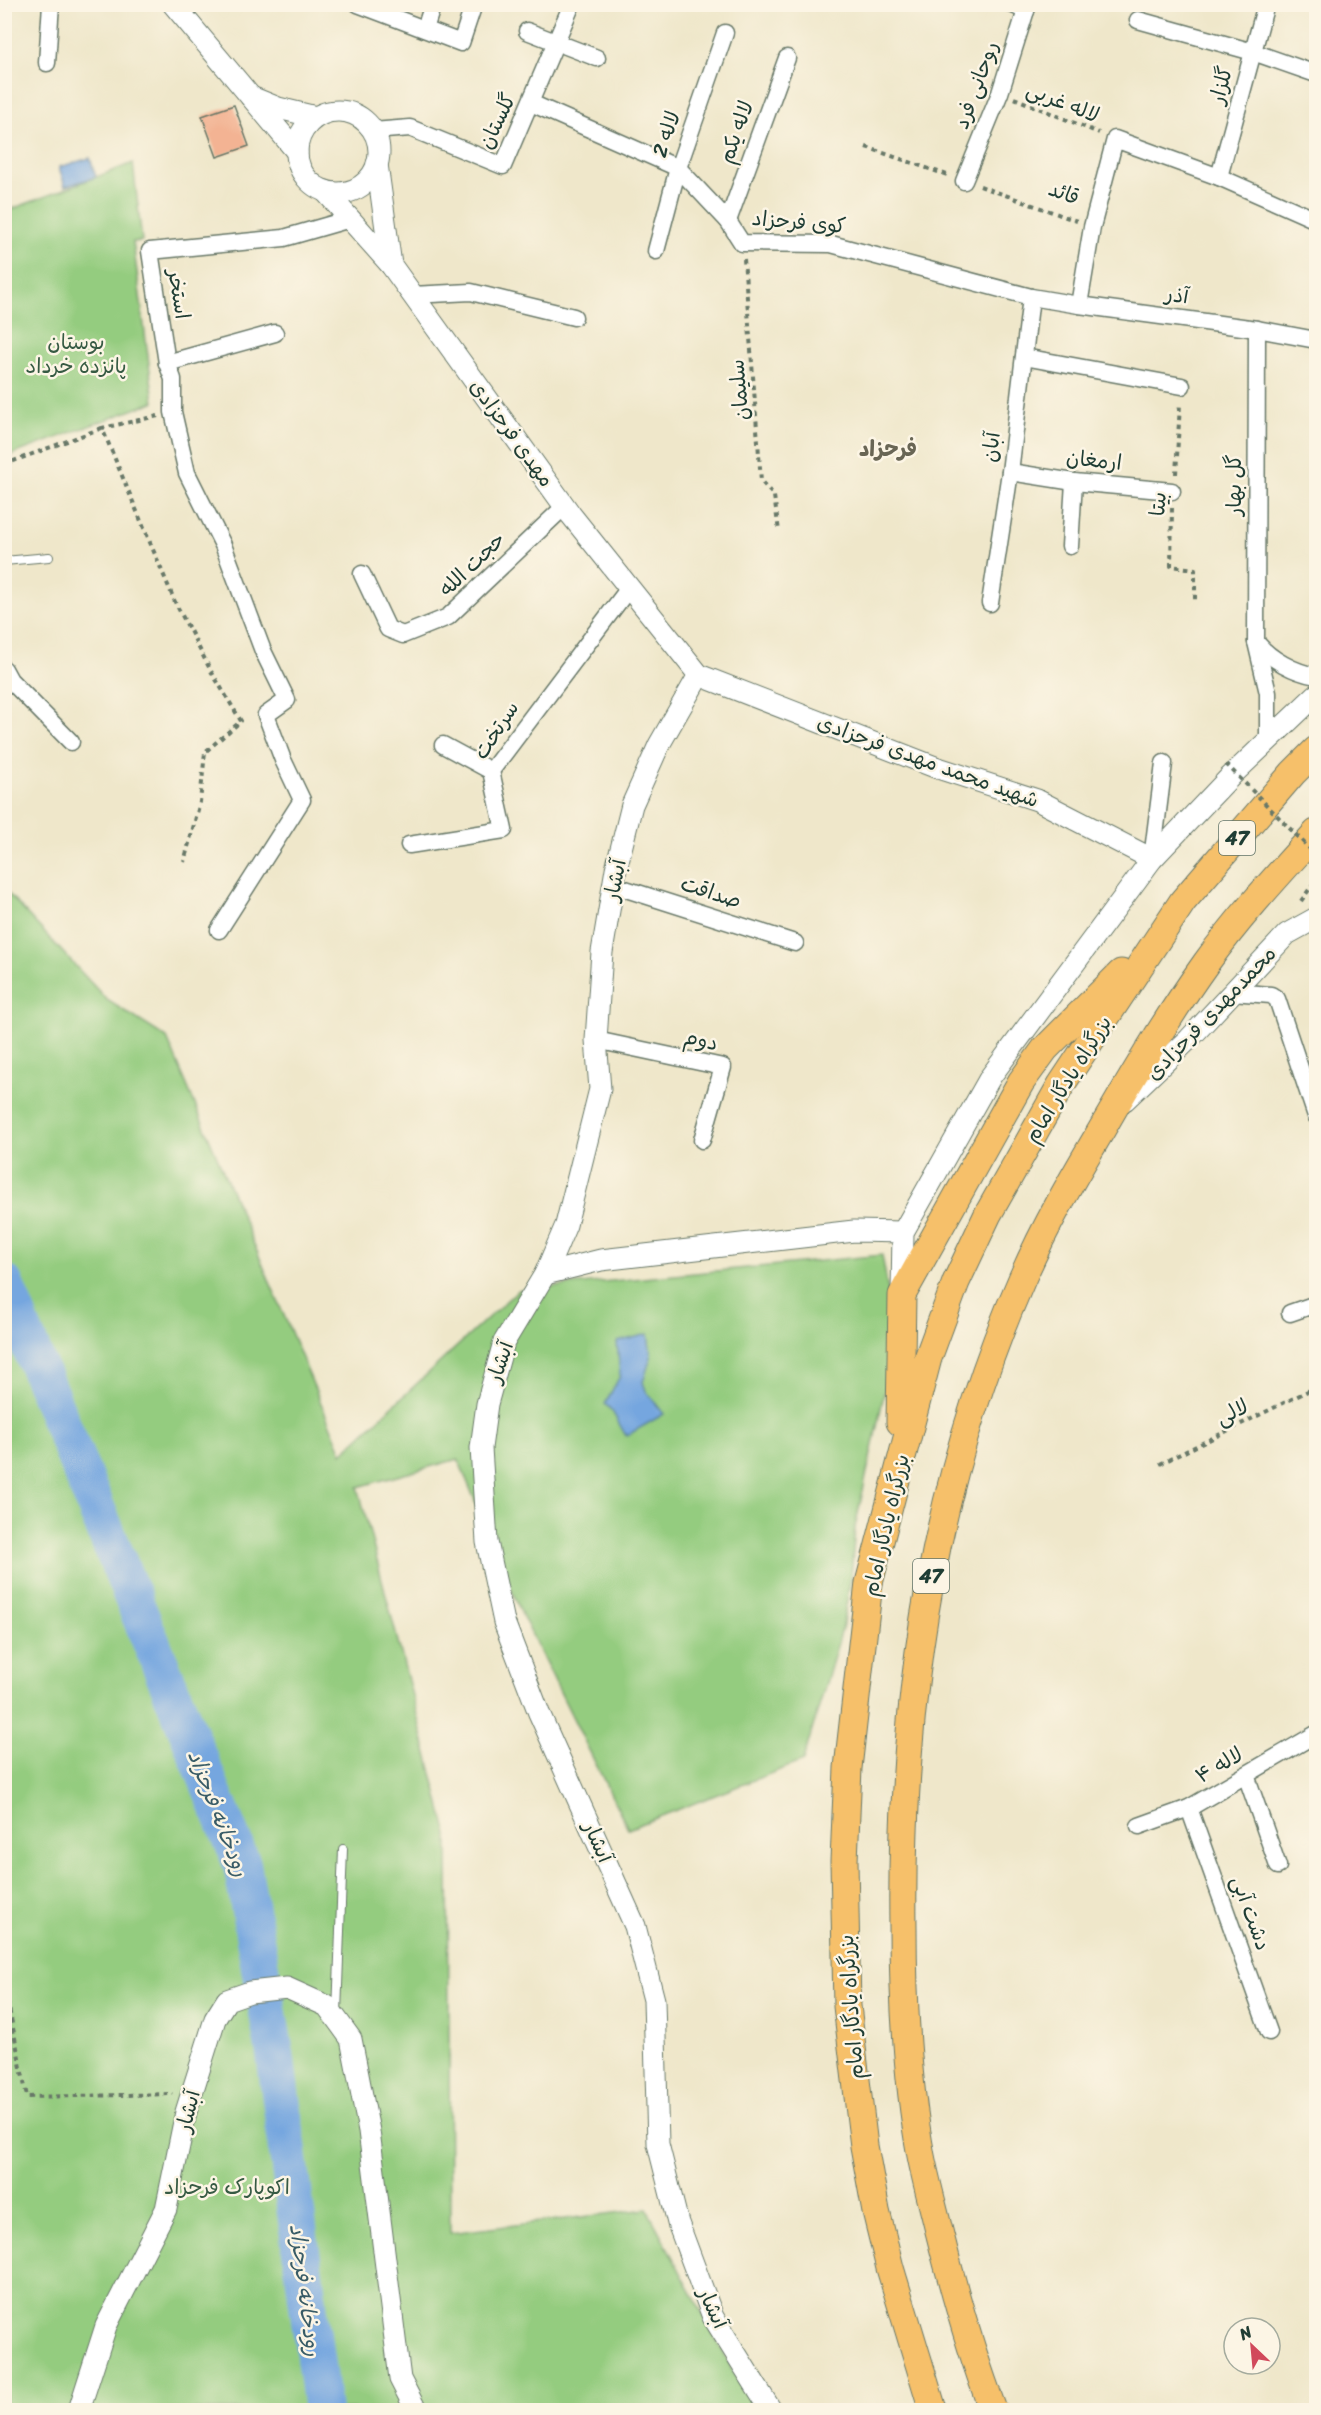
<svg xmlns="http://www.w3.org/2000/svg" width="1321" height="2415" font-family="Sriracha,'Playpen Sans Arabic',sans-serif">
<rect width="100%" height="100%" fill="#fcf5e5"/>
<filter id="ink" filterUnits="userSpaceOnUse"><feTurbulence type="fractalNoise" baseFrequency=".0167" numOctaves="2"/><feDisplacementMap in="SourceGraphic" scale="12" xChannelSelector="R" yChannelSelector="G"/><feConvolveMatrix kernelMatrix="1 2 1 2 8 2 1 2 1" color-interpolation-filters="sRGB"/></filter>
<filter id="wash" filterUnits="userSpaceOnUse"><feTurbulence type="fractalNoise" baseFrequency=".008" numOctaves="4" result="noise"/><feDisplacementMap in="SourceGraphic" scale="24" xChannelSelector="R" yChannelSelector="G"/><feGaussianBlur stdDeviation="1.35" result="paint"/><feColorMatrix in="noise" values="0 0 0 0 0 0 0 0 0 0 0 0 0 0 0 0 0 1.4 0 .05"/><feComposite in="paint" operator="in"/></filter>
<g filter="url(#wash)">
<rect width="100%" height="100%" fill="#efe7ca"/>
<!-- green -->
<g fill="#94cc7f" stroke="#5a845a" stroke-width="1.5">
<polygon points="133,163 142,241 133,242 154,402 8,456 4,445 4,212"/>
<polygon points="4,889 107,1000 167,1038 342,1453 518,1290 882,1255 894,1325 886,1385 855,1527 851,1576 842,1629 803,1761 628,1829 522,1615 458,1459 358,1487 448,1835 450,2233 647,2209 754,2410 5,2410"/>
</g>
<!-- water -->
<g fill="#74a6df" stroke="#4a728a" stroke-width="1.5">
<polygon points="90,158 96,177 65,186 59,167"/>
<polygon points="648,1334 651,1357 643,1382 646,1391 664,1414 626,1436 612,1411 605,1404 620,1376 617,1342"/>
</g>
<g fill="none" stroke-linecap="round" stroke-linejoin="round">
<!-- river -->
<polyline stroke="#74a6df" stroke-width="38" points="4,1283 242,1864 275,2054 322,2410"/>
</g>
<g id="blocks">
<!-- building -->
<polygon fill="#f3b393" points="234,105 249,146 217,157 202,116"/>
</g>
</g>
<g filter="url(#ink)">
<use href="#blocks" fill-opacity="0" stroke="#687868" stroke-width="1.5"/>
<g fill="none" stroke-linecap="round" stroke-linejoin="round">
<!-- service casing -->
<g stroke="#687868" stroke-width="10">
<g id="service">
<polyline points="4,561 49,557"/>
<polyline points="337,2013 343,1849"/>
</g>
</g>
<!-- minor casing -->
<g stroke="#687868" stroke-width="19">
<g id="minor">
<polyline points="358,4 461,43 474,4"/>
<polyline points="1011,4 1026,11"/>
<polyline points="1138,20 1253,52 1316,74"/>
<polyline points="425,29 433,4"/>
<polyline points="527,31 597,58"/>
<polyline points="47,63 51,4"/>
<polyline points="531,103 678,168 728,221 742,243 831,244 1031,297 1079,305 1257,329 1316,340"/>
<polyline points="373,131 410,128 503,166 572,4"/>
<polyline points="1219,177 1266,4"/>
<polyline points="964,181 1000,93 1028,4"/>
<polyline points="728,221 787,58"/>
<polyline points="656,251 678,168 725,33"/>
<polyline points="412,295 471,292 574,317"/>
<polyline points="1079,305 1092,227 1115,139 1219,177 1316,220"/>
<polyline points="1257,329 1256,642 1268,693 1268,741"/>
<polyline points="1024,357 1182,386"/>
<polyline points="167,363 275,333"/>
<polyline points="1010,472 1074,482 1172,491"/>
<polyline points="1070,546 1074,482"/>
<polyline points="362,574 388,629 403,635 448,617 565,506"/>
<polyline points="990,603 1010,472 1031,297"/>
<path d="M1256,642c15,18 38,30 60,34"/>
<polyline points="4,669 10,680 71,742"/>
<polyline points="443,745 491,771"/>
<polyline points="409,845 504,830 491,771 629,588"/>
<polyline points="1152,859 1164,763"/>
<polyline points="613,885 795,943"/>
<polyline points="219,930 302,800 283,760 266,715 287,700 263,651 223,545 187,473 173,412 173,379 167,363 150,251 284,238 350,219"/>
<polyline points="1232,992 1271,995 1277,999 1316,1116"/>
<polyline points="596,1040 723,1067 702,1140"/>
<polyline points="1290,1313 1316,1304"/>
<polyline points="1246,1775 1278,1866"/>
<polyline points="1189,1808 1269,2032"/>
<polyline points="1139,1826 1189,1808 1316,1734"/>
</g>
</g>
<!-- tertiary casing -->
<g stroke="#687868" stroke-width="23">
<g id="tertiary">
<polyline points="173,4 297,152"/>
<polyline points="251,97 278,108 316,117"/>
<circle cx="338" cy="152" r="41"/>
<polyline points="377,164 391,265"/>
<polyline points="325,191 391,265 571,515 699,675"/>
<polyline points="699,675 659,745 632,805 616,869 602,952 596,1040 600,1089 566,1225 545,1274 504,1342 487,1404 481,1448 487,1542 504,1622 539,1713 635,1926 654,2000 658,2144 678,2223 713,2317 771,2410"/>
<polyline points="699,675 935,767 1037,800 1152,859"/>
<polyline points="1125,1100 1189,1039 1287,934 1316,918"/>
<polyline points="545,1274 601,1260 854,1231 903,1232"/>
<polyline points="902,1293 903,1232 991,1076 1152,859 1231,776 1316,695"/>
<polyline points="79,2410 106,2326 166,2209 186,2112 215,2019 227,2000 250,1992 287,1988 327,2006 351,2039 369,2131 400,2379 416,2410"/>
</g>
</g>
<!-- trunk casing -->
<g stroke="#687868" stroke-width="29">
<g id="trunk">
<polyline points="900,1422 902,1295 1021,1082 1045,1049 1121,973"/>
<polyline points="933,2410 890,2268 876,2211 864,2146 847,2006 844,1861 848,1768 869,1583 928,1358 956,1282 988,1214 1061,1085 1183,901 1293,773 1316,750"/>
<path d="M993,2410c-22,-58 -39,-118 -54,-179 -6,-25 -13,-50 -18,-75 -14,-75 -18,-152 -18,-229 -3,-221 29,-444 119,-648 23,-53 51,-101 80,-150 33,-57 66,-113 104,-166 33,-46 72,-88 110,-130"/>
</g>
</g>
<!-- path -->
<g stroke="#687868" stroke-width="4" stroke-dasharray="4.5 4.5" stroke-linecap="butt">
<polyline points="1014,98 1099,133"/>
<polyline points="866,147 947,175"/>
<polyline points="980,186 1077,221"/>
<polyline points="744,259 761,481 774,496 779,531"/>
<polyline points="158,416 102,428 175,602 211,671 241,721 205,752 200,802 184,862"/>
<polyline points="4,462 11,462 102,428"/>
<polyline points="1176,474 1180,404"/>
<polyline points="1172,508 1171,566 1195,569 1195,602"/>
<polyline points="1301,901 1316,880"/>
<polyline points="1160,1464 1316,1387"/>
<polyline points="4,1984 27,2097 173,2094"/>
</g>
<!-- service -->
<use href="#service" stroke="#fff" stroke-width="8"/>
<!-- minor -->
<use href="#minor" stroke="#fff" stroke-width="16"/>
<!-- tertiary -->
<use href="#tertiary" stroke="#fff" stroke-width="21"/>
<!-- trunk -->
<use href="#trunk" stroke="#f6c06b" stroke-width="27"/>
<!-- path-bridge -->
<polyline stroke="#687868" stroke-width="4" stroke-dasharray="4.5 4.5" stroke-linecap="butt" points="1226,764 1316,855"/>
</g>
</g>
<g text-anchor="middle" stroke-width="5" stroke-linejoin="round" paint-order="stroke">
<!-- shield labels -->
<g fill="#fcf5e5" stroke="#617469" stroke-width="1.5">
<rect x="1219" y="821" width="36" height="34" rx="4.5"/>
<rect x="913" y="1559" width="36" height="34" rx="4.5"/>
</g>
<g font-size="20" font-weight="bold" fill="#1f3d34">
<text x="1237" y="845">47</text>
<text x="931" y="1583">47</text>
</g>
<!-- street labels -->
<g font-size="21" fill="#1f3d34" stroke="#fcf5e5">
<text transform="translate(976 85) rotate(-70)" y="7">روحانی فرد</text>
<text transform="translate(1221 85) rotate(-75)" y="7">گلزار</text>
<text transform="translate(1063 102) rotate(22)" y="7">لاله غربی</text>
<text transform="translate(497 121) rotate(-64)" y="7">گلستان</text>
<text transform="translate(736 132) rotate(-70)" y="7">لاله یکم</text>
<text transform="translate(666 134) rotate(-71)" y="7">لاله 2</text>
<text transform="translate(1064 193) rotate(20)" y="7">قائد</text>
<text transform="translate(799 222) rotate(5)" y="7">کوی فرحزاد</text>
<text transform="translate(179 294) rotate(81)" y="7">استخر</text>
<text transform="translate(1177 295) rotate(8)" y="7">آذر</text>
<text transform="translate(739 390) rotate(-95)" y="7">سلیمان</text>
<text transform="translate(512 433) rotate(54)" y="7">مهدی فرحزادی</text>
<text transform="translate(991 447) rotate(-83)" y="7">آبان</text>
<text transform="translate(1094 460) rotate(6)" y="7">ارمغان</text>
<text transform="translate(1234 485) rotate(-90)" y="7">گل بهار</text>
<text transform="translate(1158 504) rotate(-85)" y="7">بیتا</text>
<text transform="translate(472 564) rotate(-44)" y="7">حجت الله</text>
<text transform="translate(496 730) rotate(-57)" y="7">سرتخت</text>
<text transform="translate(928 761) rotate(20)" y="7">شهید محمد مهدی فرحزادی</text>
<text transform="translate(615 880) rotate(-79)" y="7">آبشار</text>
<text transform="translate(711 892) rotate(18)" y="7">صداقت</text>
<text transform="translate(1211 1013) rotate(-46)" y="7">محمدمهدی فرحزادی</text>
<text transform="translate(701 1040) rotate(13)" y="7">دوم</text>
<text transform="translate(1068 1079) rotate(-58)" y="7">بزرگراه یادگار امام</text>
<text transform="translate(500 1362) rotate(-71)" y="7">آبشار</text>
<text transform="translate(1232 1412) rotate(-26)" y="7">لالی</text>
<text transform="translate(886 1525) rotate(-77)" y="7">بزرگراه یادگار امام</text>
<text transform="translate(1219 1765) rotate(-30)" y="7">لاله ۴</text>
<text transform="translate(598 1842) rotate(66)" y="7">آبشار</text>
<text transform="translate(1251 1913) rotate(70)" y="7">دشت آبی</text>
<text transform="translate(851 2007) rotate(-94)" y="7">بزرگراه یادگار امام</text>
<text transform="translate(188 2111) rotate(-76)" y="7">آبشار</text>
<text transform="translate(713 2308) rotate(65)" y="7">آبشار</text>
</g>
<!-- park labels -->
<g font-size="21" fill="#365a43" stroke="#fcf5e5">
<text x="76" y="349">بوستان<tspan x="76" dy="24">پانزده خرداد</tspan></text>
<text x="227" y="2194">اکوپارک فرحزاد</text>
</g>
<!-- neighbourhood labels -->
<g font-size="22" font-weight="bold" fill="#696655" stroke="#fcf5e5">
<text x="888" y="456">فرحزاد</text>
</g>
<!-- water labels -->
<g font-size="22" font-style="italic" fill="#395c67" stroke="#fcf5e5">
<text transform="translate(219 1813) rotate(69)" y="8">رودخانه فرحزاد</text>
<text transform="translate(306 2290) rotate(83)" y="8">رودخانه فرحزاد</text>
</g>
</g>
<!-- margin -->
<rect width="1321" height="2415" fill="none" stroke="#fcf5e5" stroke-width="24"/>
<!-- north arrow -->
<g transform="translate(1252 2346) rotate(334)"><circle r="28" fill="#fcf5e5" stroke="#a4ab9e" stroke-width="1.5"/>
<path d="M0-4.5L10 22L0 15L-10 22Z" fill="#d1495b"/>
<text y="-9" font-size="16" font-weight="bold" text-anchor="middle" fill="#1f3d34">N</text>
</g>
</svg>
